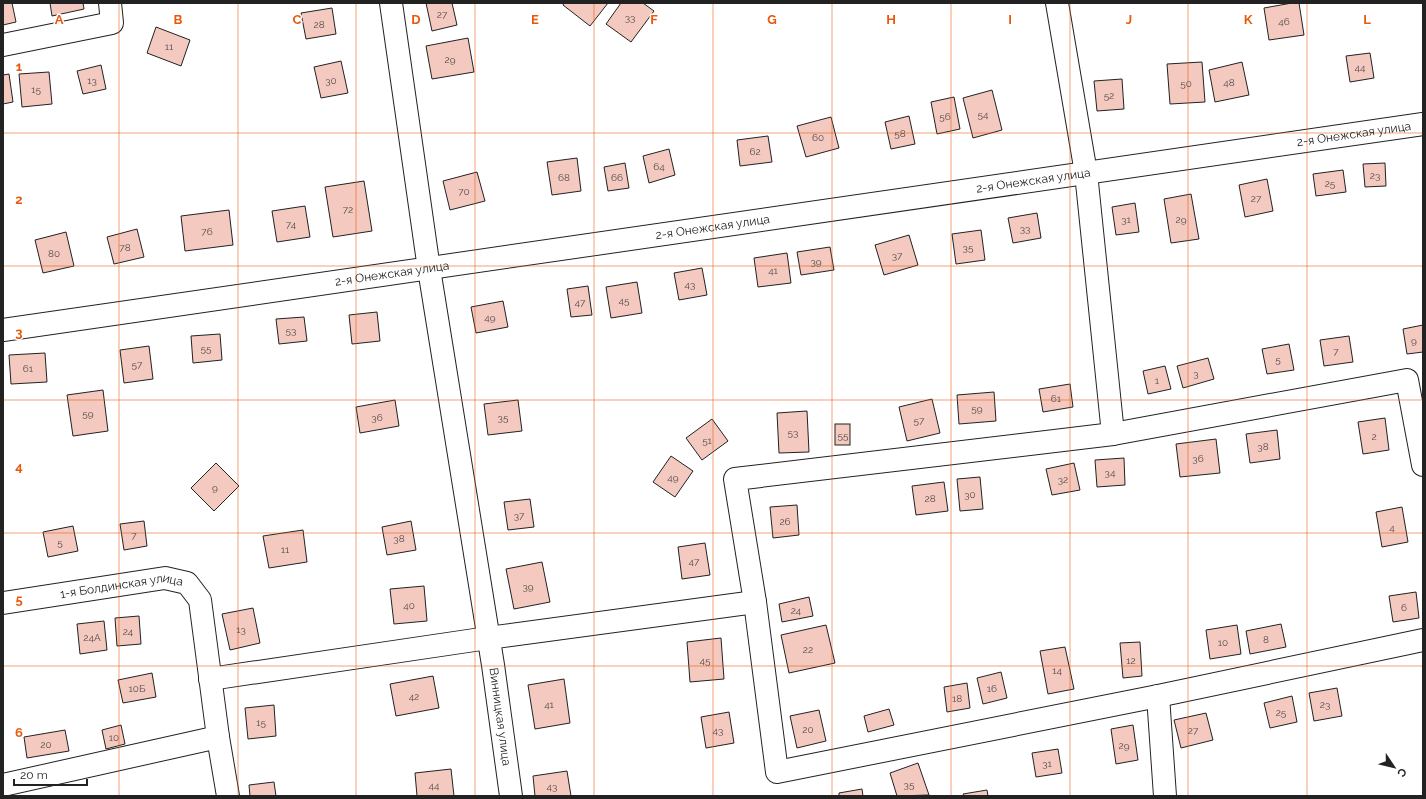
<svg xmlns="http://www.w3.org/2000/svg" width="1426" height="799" font-family="Raleway,sans-serif">
<rect width="100%" height="100%" fill="#fff"/>
<!-- building -->
<g fill="#f3c9c0" stroke="#222">
<polygon points="3,3 12,3 16,22 3,25"/>
<polygon points="50,3 83,3 84,9 52,16"/>
<polygon points="426,3 452,3 457,25 432,31"/>
<polygon points="564,3 608,3 590,26 563,5"/>
<polygon points="621,3 643,3 654,11 631,42 606,24"/>
<polygon points="1292,3 1299,3 1304,35 1269,40 1264,8"/>
<polygon points="332,8 336,34 306,39 301,13"/>
<polygon points="156,27 190,40 181,66 147,53"/>
<polygon points="468,38 474,72 432,79 426,46"/>
<polygon points="1370,53 1374,78 1350,82 1346,56"/>
<polygon points="341,61 348,93 321,98 314,67"/>
<polygon points="1202,62 1205,102 1170,104 1167,64"/>
<polygon points="1242,62 1249,95 1215,102 1209,70"/>
<polygon points="101,65 106,89 83,94 77,71"/>
<polygon points="49,72 52,104 22,107 19,74"/>
<polygon points="9,74 13,102 3,104 3,75"/>
<polygon points="1122,79 1124,109 1097,111 1094,81"/>
<polygon points="992,90 1002,130 973,138 963,98"/>
<polygon points="954,97 960,129 937,134 931,102"/>
<polygon points="909,116 915,144 891,149 885,122"/>
<polygon points="831,117 839,148 806,157 797,126"/>
<polygon points="768,136 772,162 740,166 737,140"/>
<polygon points="669,149 675,175 649,183 643,156"/>
<polygon points="577,158 581,191 552,195 547,162"/>
<polygon points="625,163 629,188 608,191 604,167"/>
<polygon points="1385,163 1386,186 1365,187 1363,164"/>
<polygon points="1343,170 1346,192 1316,196 1313,174"/>
<polygon points="477,172 485,201 450,210 443,181"/>
<polygon points="1267,179 1273,211 1245,217 1239,185"/>
<polygon points="364,181 372,231 333,237 325,187"/>
<polygon points="1191,194 1199,239 1171,243 1164,199"/>
<polygon points="1135,203 1139,232 1116,235 1112,207"/>
<polygon points="305,206 310,237 277,242 272,211"/>
<polygon points="229,210 233,245 185,251 181,216"/>
<polygon points="1037,213 1041,238 1013,243 1008,218"/>
<polygon points="137,229 144,257 114,264 107,237"/>
<polygon points="981,230 985,260 956,264 952,234"/>
<polygon points="66,232 74,266 43,273 35,240"/>
<polygon points="909,235 918,265 884,275 875,245"/>
<polygon points="830,247 834,270 801,275 797,252"/>
<polygon points="787,253 791,283 758,287 754,258"/>
<polygon points="702,268 707,295 679,300 674,273"/>
<polygon points="637,282 642,313 611,318 606,287"/>
<polygon points="588,286 592,315 571,317 567,289"/>
<polygon points="503,301 508,327 476,333 471,307"/>
<polygon points="377,312 380,341 352,344 349,315"/>
<polygon points="304,317 307,341 279,344 276,319"/>
<polygon points="1423,325 1423,352 1407,354 1403,329"/>
<polygon points="220,334 222,360 193,363 191,336"/>
<polygon points="1349,336 1353,362 1324,366 1320,340"/>
<polygon points="1289,344 1294,370 1267,374 1262,349"/>
<polygon points="149,346 153,379 124,383 120,350"/>
<polygon points="45,353 47,382 11,384 9,355"/>
<polygon points="1208,358 1214,379 1183,388 1177,366"/>
<polygon points="1165,366 1171,389 1148,394 1143,371"/>
<polygon points="1070,384 1073,407 1043,412 1039,389"/>
<polygon points="103,390 108,431 73,436 67,395"/>
<polygon points="994,392 996,421 959,424 957,395"/>
<polygon points="932,399 940,433 907,441 899,407"/>
<polygon points="395,400 399,426 360,433 356,407"/>
<polygon points="518,400 522,431 488,435 484,404"/>
<polygon points="807,411 809,452 779,453 777,413"/>
<polygon points="1385,418 1389,450 1363,454 1358,422"/>
<polygon points="712,419 728,441 702,460 686,438"/>
<rect x="835" y="424" width="15" height="21"/>
<polygon points="1277,430 1280,459 1250,463 1246,434"/>
<polygon points="1216,439 1220,473 1180,477 1176,444"/>
<polygon points="671,456 693,471 675,497 653,482"/>
<polygon points="1124,458 1125,485 1097,487 1095,460"/>
<polygon points="216,463 239,486 214,511 191,488"/>
<polygon points="1074,463 1080,490 1052,495 1046,469"/>
<polygon points="980,477 983,509 960,511 957,479"/>
<polygon points="944,482 948,511 916,515 912,486"/>
<polygon points="530,499 534,527 508,530 504,502"/>
<polygon points="797,505 799,535 773,538 770,507"/>
<polygon points="1402,507 1408,542 1382,547 1376,512"/>
<polygon points="144,521 147,546 124,550 120,524"/>
<polygon points="411,521 416,550 387,555 382,527"/>
<polygon points="73,526 78,551 48,557 43,532"/>
<polygon points="303,530 307,562 269,568 263,536"/>
<polygon points="705,543 710,575 682,579 678,547"/>
<polygon points="542,562 550,602 514,609 506,569"/>
<polygon points="424,586 427,621 394,624 390,589"/>
<polygon points="1416,592 1419,618 1393,622 1389,596"/>
<polygon points="809,597 813,616 782,622 779,604"/>
<polygon points="253,608 260,643 230,650 222,614"/>
<polygon points="139,616 141,644 117,646 115,618"/>
<polygon points="104,621 107,650 80,654 77,624"/>
<polygon points="1281,624 1286,647 1250,654 1246,631"/>
<polygon points="826,625 835,663 789,673 781,635"/>
<polygon points="1237,625 1241,654 1210,659 1206,630"/>
<polygon points="721,638 724,679 690,682 687,642"/>
<polygon points="1140,642 1142,676 1123,678 1120,643"/>
<polygon points="1065,647 1074,689 1048,694 1040,651"/>
<polygon points="1001,672 1007,698 983,704 977,678"/>
<polygon points="152,673 156,697 123,703 118,680"/>
<polygon points="433,676 439,708 396,716 390,684"/>
<polygon points="564,679 570,723 535,729 528,685"/>
<polygon points="967,683 970,708 947,712 944,687"/>
<polygon points="1337,688 1342,716 1314,721 1309,693"/>
<polygon points="1292,696 1297,722 1270,728 1264,703"/>
<polygon points="274,705 276,736 248,739 245,708"/>
<polygon points="889,709 894,725 868,732 864,716"/>
<polygon points="819,710 826,741 797,748 790,716"/>
<polygon points="729,712 734,743 706,748 701,717"/>
<polygon points="1206,713 1213,740 1181,748 1174,720"/>
<polygon points="121,725 125,744 106,749 102,730"/>
<polygon points="1133,725 1138,760 1116,764 1111,729"/>
<polygon points="65,730 69,751 27,758 24,737"/>
<polygon points="1058,749 1062,773 1036,777 1032,753"/>
<polygon points="918,763 929,795 897,796 890,773"/>
<polygon points="451,769 454,796 417,796 415,773"/>
<polygon points="567,771 571,796 535,796 533,776"/>
<polygon points="274,782 276,796 250,796 249,785"/>
<polygon points="862,789 863,796 839,796 839,793"/>
<polygon points="987,790 988,796 964,796 963,794"/>
</g>
<g fill="none" stroke-linecap="round" stroke-linejoin="round">
<!-- minor casing -->
<g stroke="#222" stroke-width="24">
<g id="minor">
<path id="s1" d="M391,3l38,266 64,396 18,131"/>
<polyline points="1057,3 1086,173 1113,434"/>
<polyline points="3,45 112,23 110,3"/>
<path id="s2" d="M3,330l1420,-206"/>
<polyline points="1423,465 1407,380 1113,434 735,479 755,602 777,772 1158,696 1423,640"/>
<path id="s3" d="M3,603l162,-25 22,5 13,17 18,137 10,59"/>
<polyline points="210,679 488,638 755,602"/>
<polyline points="1158,696 1165,796"/>
<polyline points="3,785 218,737"/>
</g>
</g>
<!-- minor -->
<use href="#minor" stroke="#fff" stroke-width="22"/>
</g>
<!-- grid -->
<path fill="none" stroke="#e8590c" stroke-width="1" stroke-opacity="0.55" d="M119,3v793M238,3v793M356,3v793M475,3v793M594,3v793M713,3v793M832,3v793M951,3v793M1070,3v793M1188,3v793M1307,3v793M3,133h1420M3,266h1420M3,400h1420M3,533h1420M3,666h1420"/>
<g text-anchor="middle" stroke-width="3" stroke-linejoin="round" paint-order="stroke">
<!-- number labels -->
<g font-size="10" fill="#564c4a">
<text x="442" y="18">27</text>
<text x="630" y="21">33</text>
<text x="1284" y="25">46</text>
<text x="319" y="28">28</text>
<text x="169" y="50">11</text>
<text x="450" y="63">29</text>
<text x="1360" y="71">44</text>
<text x="92" y="84">13</text>
<text x="331" y="84">30</text>
<text x="1229" y="86">48</text>
<text x="1186" y="87">50</text>
<text x="36" y="93">15</text>
<text x="1109" y="99">52</text>
<text x="983" y="118">54</text>
<text x="945" y="120">56</text>
<text x="900" y="137">58</text>
<text x="818" y="141">60</text>
<text x="755" y="155">62</text>
<text x="659" y="170">64</text>
<text x="1375" y="179">23</text>
<text x="564" y="181">68</text>
<text x="617" y="181">66</text>
<text x="1330" y="187">25</text>
<text x="464" y="195">70</text>
<text x="1256" y="202">27</text>
<text x="348" y="213">72</text>
<text x="1126" y="223">31</text>
<text x="1181" y="223">29</text>
<text x="291" y="228">74</text>
<text x="1025" y="232">33</text>
<text x="207" y="235">76</text>
<text x="125" y="251">78</text>
<text x="968" y="251">35</text>
<text x="54" y="257">80</text>
<text x="897" y="259">37</text>
<text x="816" y="265">39</text>
<text x="773" y="274">41</text>
<text x="690" y="288">43</text>
<text x="624" y="304">45</text>
<text x="580" y="306">47</text>
<text x="490" y="321">49</text>
<text x="291" y="334">53</text>
<text x="1414" y="344">9</text>
<text x="206" y="352">55</text>
<text x="1336" y="355">7</text>
<text x="1278" y="363">5</text>
<text x="137" y="368">57</text>
<text x="28" y="372">61</text>
<text x="1196" y="377">3</text>
<text x="1157" y="384">1</text>
<text x="1056" y="402">61</text>
<text x="977" y="412">59</text>
<text x="88" y="417">59</text>
<text x="377" y="421">36</text>
<text x="503" y="421">35</text>
<text x="919" y="424">57</text>
<text x="793" y="436">53</text>
<text x="843" y="439">55</text>
<text x="1374" y="440">2</text>
<text x="707" y="444">51</text>
<text x="1263" y="450">38</text>
<text x="1198" y="462">36</text>
<text x="1110" y="476">34</text>
<text x="673" y="481">49</text>
<text x="1063" y="483">32</text>
<text x="215" y="491">9</text>
<text x="970" y="498">30</text>
<text x="930" y="502">28</text>
<text x="519" y="519">37</text>
<text x="785" y="525">26</text>
<text x="1392" y="531">4</text>
<text x="134" y="539">7</text>
<text x="399" y="542">38</text>
<text x="60" y="546">5</text>
<text x="285" y="553">11</text>
<text x="694" y="565">47</text>
<text x="528" y="590">39</text>
<text x="409" y="609">40</text>
<text x="1404" y="611">6</text>
<text x="796" y="614">24</text>
<text x="241" y="633">13</text>
<text x="128" y="635">24</text>
<text x="92" y="641">24А</text>
<text x="1266" y="643">8</text>
<text x="1223" y="646">10</text>
<text x="808" y="653">22</text>
<text x="705" y="664">45</text>
<text x="1131" y="664">12</text>
<text x="1057" y="674">14</text>
<text x="137" y="692">10Б</text>
<text x="992" y="692">16</text>
<text x="414" y="700">42</text>
<text x="957" y="702">18</text>
<text x="549" y="708">41</text>
<text x="1325" y="708">23</text>
<text x="1281" y="716">25</text>
<text x="261" y="726">15</text>
<text x="808" y="733">20</text>
<text x="718" y="734">43</text>
<text x="1193" y="734">27</text>
<text x="114" y="741">10</text>
<text x="46" y="748">20</text>
<text x="1124" y="749">29</text>
<text x="1047" y="767">31</text>
<text x="909" y="788">35</text>
<text x="434" y="789">44</text>
<text x="552" y="790">43</text>
</g>
<!-- street labels -->
<g font-size="12" fill="#222" stroke="#fff">
<text dy="4" stroke="none"><textPath href="#s2" startOffset="1365">2-я Онежская улица</textPath></text>
<text dy="4" stroke="none"><textPath href="#s2" startOffset="1041">2-я Онежская улица</textPath></text>
<text dy="4" stroke="none"><textPath href="#s2" startOffset="717">2-я Онежская улица</textPath></text>
<text dy="4" stroke="none"><textPath href="#s2" startOffset="393">2-я Онежская улица</textPath></text>
<text dy="4" stroke="none"><textPath href="#s3" startOffset="120">1-я Болдинская улица</textPath></text>
<text dy="4" stroke="none"><textPath href="#s1" startOffset="722">Винницкая улица</textPath></text>
</g>
</g>
<g font-size="13" text-anchor="middle" font-weight="bold" fill="#e8590c" stroke="#fff" stroke-width="3" stroke-linejoin="round" paint-order="stroke">
<text x="59" y="24">A</text>
<text x="178" y="24">B</text>
<text x="297" y="24">C</text>
<text x="416" y="24">D</text>
<text x="535" y="24">E</text>
<text x="654" y="24">F</text>
<text x="772" y="24">G</text>
<text x="891" y="24">H</text>
<text x="1010" y="24">I</text>
<text x="1129" y="24">J</text>
<text x="1248" y="24">K</text>
<text x="1367" y="24">L</text>
<text x="19" y="71">1</text>
<text x="19" y="204">2</text>
<text x="19" y="337">3</text>
<text x="19" y="471">4</text>
<text x="19" y="604">5</text>
<text x="19" y="737">6</text>
</g>
<!-- border -->
<rect width="1426" height="799" fill="none" stroke="#222222" stroke-width="8"/>
<!-- north arrow -->
<g transform="translate(1394 767) rotate(125)" stroke="#ffffff" stroke-width="3" paint-order="stroke">
<path d="M0-3L7 15L0 10L-7 15Z" fill="#222222"/>
<text y="-6" font-size="11" font-weight="bold" text-anchor="middle" fill="#222222">С</text>
</g>
<!-- scale -->
<path d="M14 779v6h73v-6" fill="none" stroke="#222222" stroke-width="2"/>
<text x="20" y="779" font-size="12" fill="#222222" stroke="#ffffff" stroke-width="3" paint-order="stroke">20 m</text>
</svg>
